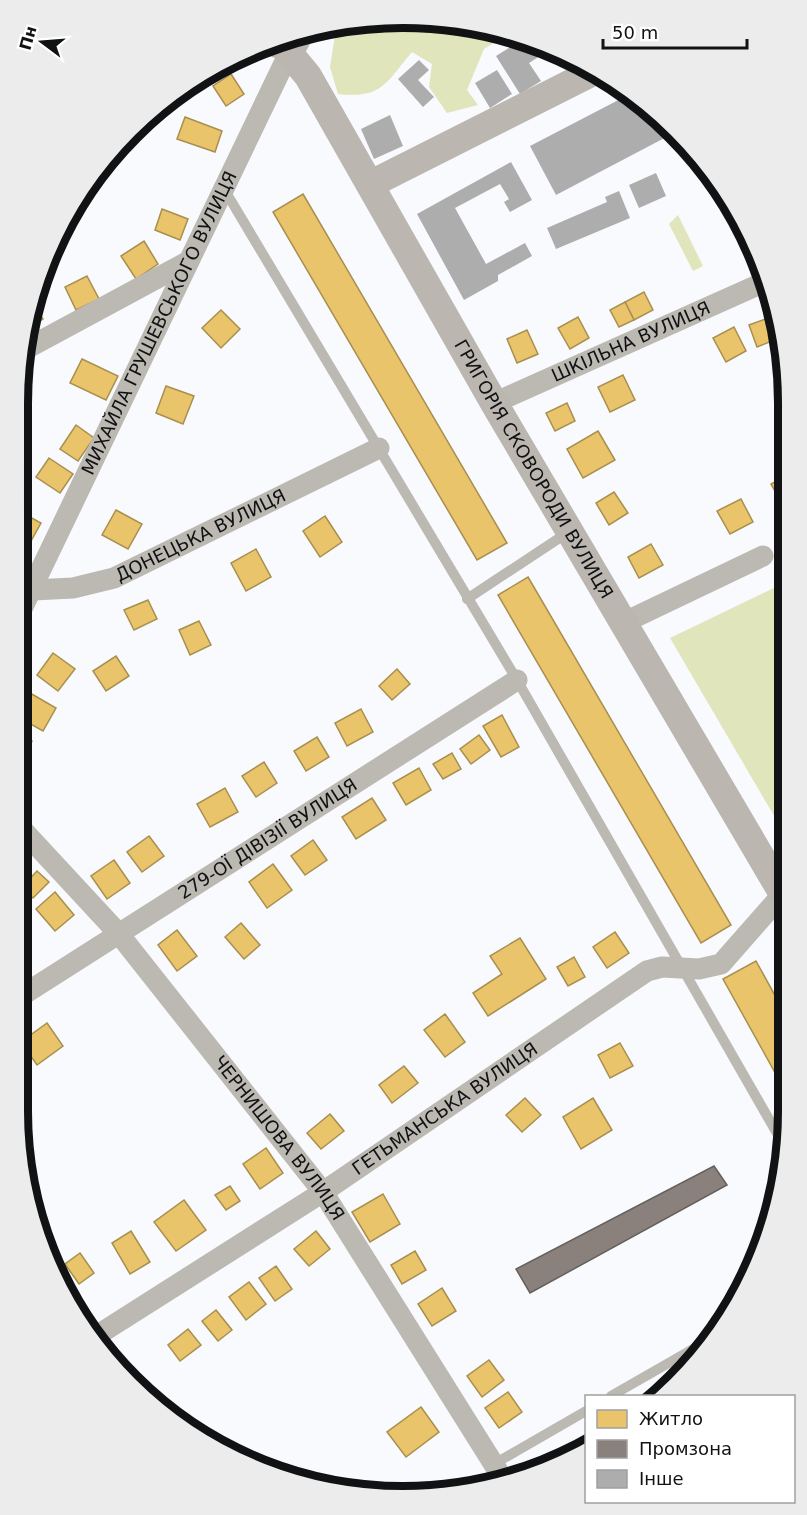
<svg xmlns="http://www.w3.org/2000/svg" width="807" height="1515" font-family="'DejaVu Sans',sans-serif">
<rect width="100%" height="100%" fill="#f8fafd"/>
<!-- forest -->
<g fill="#e0e5bc">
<path d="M453,21l49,17 -18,11 -17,41 11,15 -31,8 -18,-26 3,-23 -20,-12c-26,30 -29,47 -74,42l-8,-27 6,-38 109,-5z"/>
<polygon points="678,215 703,266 693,271 669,224"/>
<polygon points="778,586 787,605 787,838 670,638"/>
</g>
<!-- homes -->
<g fill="#e9c46a" stroke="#a88f50" stroke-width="1.5">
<polygon points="231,74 244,94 226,106 213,86"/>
<polygon points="185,117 222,131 215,152 177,139"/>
<polygon points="303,194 507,543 477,560 273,212"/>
<polygon points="162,209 188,219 180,240 155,230"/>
<polygon points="144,241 158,264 136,279 121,256"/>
<polygon points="87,276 99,299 76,310 65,287"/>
<polygon points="644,292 653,310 634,320 625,302"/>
<polygon points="32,301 43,319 27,329 31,303"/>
<polygon points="625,302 634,320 619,327 610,310"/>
<polygon points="221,310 240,329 221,348 202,328"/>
<polygon points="776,315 782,337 757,347 749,325"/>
<polygon points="578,317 589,338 570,349 558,328"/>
<polygon points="734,327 746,351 726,362 713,338"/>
<polygon points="527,330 538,354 517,363 507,339"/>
<polygon points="82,359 118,376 106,400 70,383"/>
<polygon points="623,375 635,400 610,412 598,387"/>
<polygon points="166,386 194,396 183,424 156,413"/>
<polygon points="567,403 575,421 555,431 546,413"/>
<polygon points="76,425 94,438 78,461 60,449"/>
<polygon points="598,431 615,460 583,478 567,449"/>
<polygon points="49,458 73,474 60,493 36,477"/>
<polygon points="784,477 786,497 780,500 771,484"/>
<polygon points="614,492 628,513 609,525 596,503"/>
<polygon points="741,499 753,522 730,534 717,511"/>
<polygon points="116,510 142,524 128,549 102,535"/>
<polygon points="19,511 41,523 26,550 19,546"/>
<polygon points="325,516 342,542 320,557 303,531"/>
<polygon points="651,544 663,565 639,578 628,557"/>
<polygon points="256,549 271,577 246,591 231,563"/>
<polygon points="528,577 731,925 701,943 498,595"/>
<polygon points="148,600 157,619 134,630 124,610"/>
<polygon points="199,621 211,645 190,655 179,630"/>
<polygon points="53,653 75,669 58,691 37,675"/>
<polygon points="116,656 129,676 106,691 93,671"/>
<polygon points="397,669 410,684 392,700 379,686"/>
<polygon points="30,693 56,708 43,731 18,717"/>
<polygon points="361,709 373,732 347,746 335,723"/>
<polygon points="502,715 519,747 501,757 483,726"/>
<polygon points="18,734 32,741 19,768 18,768"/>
<polygon points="479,735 490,750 471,764 460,749"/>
<polygon points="317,737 329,757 306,771 294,751"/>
<polygon points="452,753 461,769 443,779 433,764"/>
<polygon points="264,762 277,783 256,797 242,776"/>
<polygon points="419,768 431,790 406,805 393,783"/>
<polygon points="225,788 238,812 210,827 197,804"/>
<polygon points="372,798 386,820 356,839 342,817"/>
<polygon points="149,836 164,856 142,872 127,852"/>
<polygon points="313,840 327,860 305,875 291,856"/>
<polygon points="114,860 130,883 107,899 91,876"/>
<polygon points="273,864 292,890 267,908 249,882"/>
<polygon points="37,871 49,882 33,898 22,887"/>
<polygon points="55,892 74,915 55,931 36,909"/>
<polygon points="241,923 260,945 244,959 225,937"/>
<polygon points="177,930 197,956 177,971 158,945"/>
<polygon points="615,932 629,953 607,968 593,947"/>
<polygon points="520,938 546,979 488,1016 473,993 502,974 490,956"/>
<polygon points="574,957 585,977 568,986 557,967"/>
<polygon points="756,961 788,1019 788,1096 723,979"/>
<polygon points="445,1014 465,1042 445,1057 424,1030"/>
<polygon points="47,1023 63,1046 37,1065 21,1042"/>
<polygon points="620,1043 633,1066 610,1078 598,1055"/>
<polygon points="404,1066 418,1083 392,1103 379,1085"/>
<polygon points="525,1098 541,1115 522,1132 506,1115"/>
<polygon points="593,1098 612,1130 581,1149 563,1117"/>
<polygon points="330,1114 344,1131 321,1149 307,1133"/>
<polygon points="266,1148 283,1173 260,1189 243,1164"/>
<polygon points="230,1186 240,1201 226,1210 215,1195"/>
<polygon points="383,1194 400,1224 370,1242 352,1212"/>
<polygon points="184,1200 206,1230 176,1251 154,1222"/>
<polygon points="131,1231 150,1262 130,1274 112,1243"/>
<polygon points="316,1231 330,1249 309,1266 294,1249"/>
<polygon points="415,1251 426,1270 402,1284 391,1265"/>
<polygon points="80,1253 94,1273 79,1284 65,1264"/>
<polygon points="276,1266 292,1289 275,1301 259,1278"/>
<polygon points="249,1282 266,1304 246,1320 229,1297"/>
<polygon points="68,1283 83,1302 77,1307 65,1285"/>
<polygon points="442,1288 456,1311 432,1326 418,1304"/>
<polygon points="216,1310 232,1330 218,1341 202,1321"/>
<polygon points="188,1329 201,1345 180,1361 168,1345"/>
<polygon points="489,1360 504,1380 482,1397 467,1376"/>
<polygon points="508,1392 522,1412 499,1428 485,1408"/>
<polygon points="421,1407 439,1432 406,1457 387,1432"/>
</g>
<!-- industry -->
<polygon fill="#8a817c" stroke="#65605c" stroke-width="1.5" points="714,1166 727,1185 530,1293 516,1269"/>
<!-- building -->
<g fill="#adadad">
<polygon points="517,43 546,52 529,63 541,81 520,94 496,56"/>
<polygon points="560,57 586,66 572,76"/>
<polygon points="419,60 429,70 418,80 434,97 423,107 398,79"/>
<polygon points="497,70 512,94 490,108 475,83"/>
<polygon points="630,94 658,114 674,133 556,195 530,146"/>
<polygon points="390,115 403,146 374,159 361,129"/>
<polygon points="511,162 532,200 510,212 504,202 509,199 500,184 455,208 486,264 525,243 532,256 498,275 498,281 464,300 417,214"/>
<polygon points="656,173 666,196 639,208 629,185"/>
<polygon points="619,191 630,218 556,249 547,228 607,202 605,197"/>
</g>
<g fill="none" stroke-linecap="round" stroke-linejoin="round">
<!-- lane -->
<g stroke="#bcb8b2" stroke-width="10">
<polyline points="224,189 517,680 786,1149"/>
<polyline points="467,599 570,531"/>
<polyline points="611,1396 707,1341"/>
<polyline points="494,1464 586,1411"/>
</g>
<!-- street -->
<g stroke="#bcb8b2" stroke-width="21">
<polyline points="24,350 189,261"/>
<path id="s1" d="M494,403l275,-123"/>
<path id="s2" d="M19,580l14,10 40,-2 41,-10 265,-130"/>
<path id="s3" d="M19,615l270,-562 -16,-7"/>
<polyline points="625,622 763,556"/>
<path id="s4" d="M18,825l101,109 204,258 180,287"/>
<path id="s5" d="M18,998l499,-318"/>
<path id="s6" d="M93,1338l230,-146 324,-221 15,-4 37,2 22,-5 66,-75"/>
</g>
<!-- secondary -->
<g stroke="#bcb6b1" stroke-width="28">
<path id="s7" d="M300,33l-11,20 19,23 186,327 293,498"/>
<polyline points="371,184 597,70"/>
</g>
</g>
<g text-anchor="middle" stroke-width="6" stroke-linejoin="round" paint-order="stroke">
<!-- street labels -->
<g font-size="18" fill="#101213" stroke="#fff">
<text dy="6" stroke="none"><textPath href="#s3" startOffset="324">МИХАЙЛА ГРУШЕВСЬКОГО ВУЛИЦЯ</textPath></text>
<text dy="6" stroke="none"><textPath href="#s1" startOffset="150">ШКІЛЬНА ВУЛИЦЯ</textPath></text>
<text dy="6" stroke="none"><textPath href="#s7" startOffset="506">ГРИГОРІЯ СКОВОРОДИ ВУЛИЦЯ</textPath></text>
<text dy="6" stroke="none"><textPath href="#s2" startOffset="196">ДОНЕЦЬКА ВУЛИЦЯ</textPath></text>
<text dy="6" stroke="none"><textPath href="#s5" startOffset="296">279-ОЇ ДІВІЗІЇ ВУЛИЦЯ</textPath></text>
<text dy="6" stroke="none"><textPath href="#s6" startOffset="420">ГЕТЬМАНСЬКА ВУЛИЦЯ</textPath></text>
<text dy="6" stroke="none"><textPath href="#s4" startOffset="408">ЧЕРНИШОВА ВУЛИЦЯ</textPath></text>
</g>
</g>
<!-- crop -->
<path d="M0 0H807V1515H0ZM403 28H403A375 375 0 0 1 778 403V1111A375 375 0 0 1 403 1486H403A375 375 0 0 1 28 1111V403A375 375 0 0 1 403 28Z" fill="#ececec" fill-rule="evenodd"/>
<path fill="none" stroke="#101213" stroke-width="8" d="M403 28H403A375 375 0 0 1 778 403V1111A375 375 0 0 1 403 1486H403A375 375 0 0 1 28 1111V403A375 375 0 0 1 403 28Z"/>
<!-- legend -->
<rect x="585" y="1395" width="210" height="108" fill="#ffffff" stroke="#9fa0a1" stroke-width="1.5"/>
<rect x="597" y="1410" width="30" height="18" fill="#e9c46a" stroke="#9fa0a1" stroke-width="1.5"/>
<text x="639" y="1425" font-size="18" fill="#101213">Житло</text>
<rect x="597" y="1440" width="30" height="18" fill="#8a817c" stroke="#9fa0a1" stroke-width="1.5"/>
<text x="639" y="1455" font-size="18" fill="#101213">Промзона</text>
<rect x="597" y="1470" width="30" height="18" fill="#adadad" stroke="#9fa0a1" stroke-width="1.5"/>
<text x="639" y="1485" font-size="18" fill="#101213">Інше</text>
<!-- north arrow -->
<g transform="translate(42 42) rotate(286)" stroke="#ffffff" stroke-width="4.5" paint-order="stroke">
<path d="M0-4.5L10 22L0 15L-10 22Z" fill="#101213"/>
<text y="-9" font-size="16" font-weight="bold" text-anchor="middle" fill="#101213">Пн</text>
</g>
<!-- scale -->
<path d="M603 39v9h144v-9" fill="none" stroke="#101213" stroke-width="3"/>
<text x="612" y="39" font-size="18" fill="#101213" stroke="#ffffff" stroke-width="4.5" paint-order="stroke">50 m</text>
</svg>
